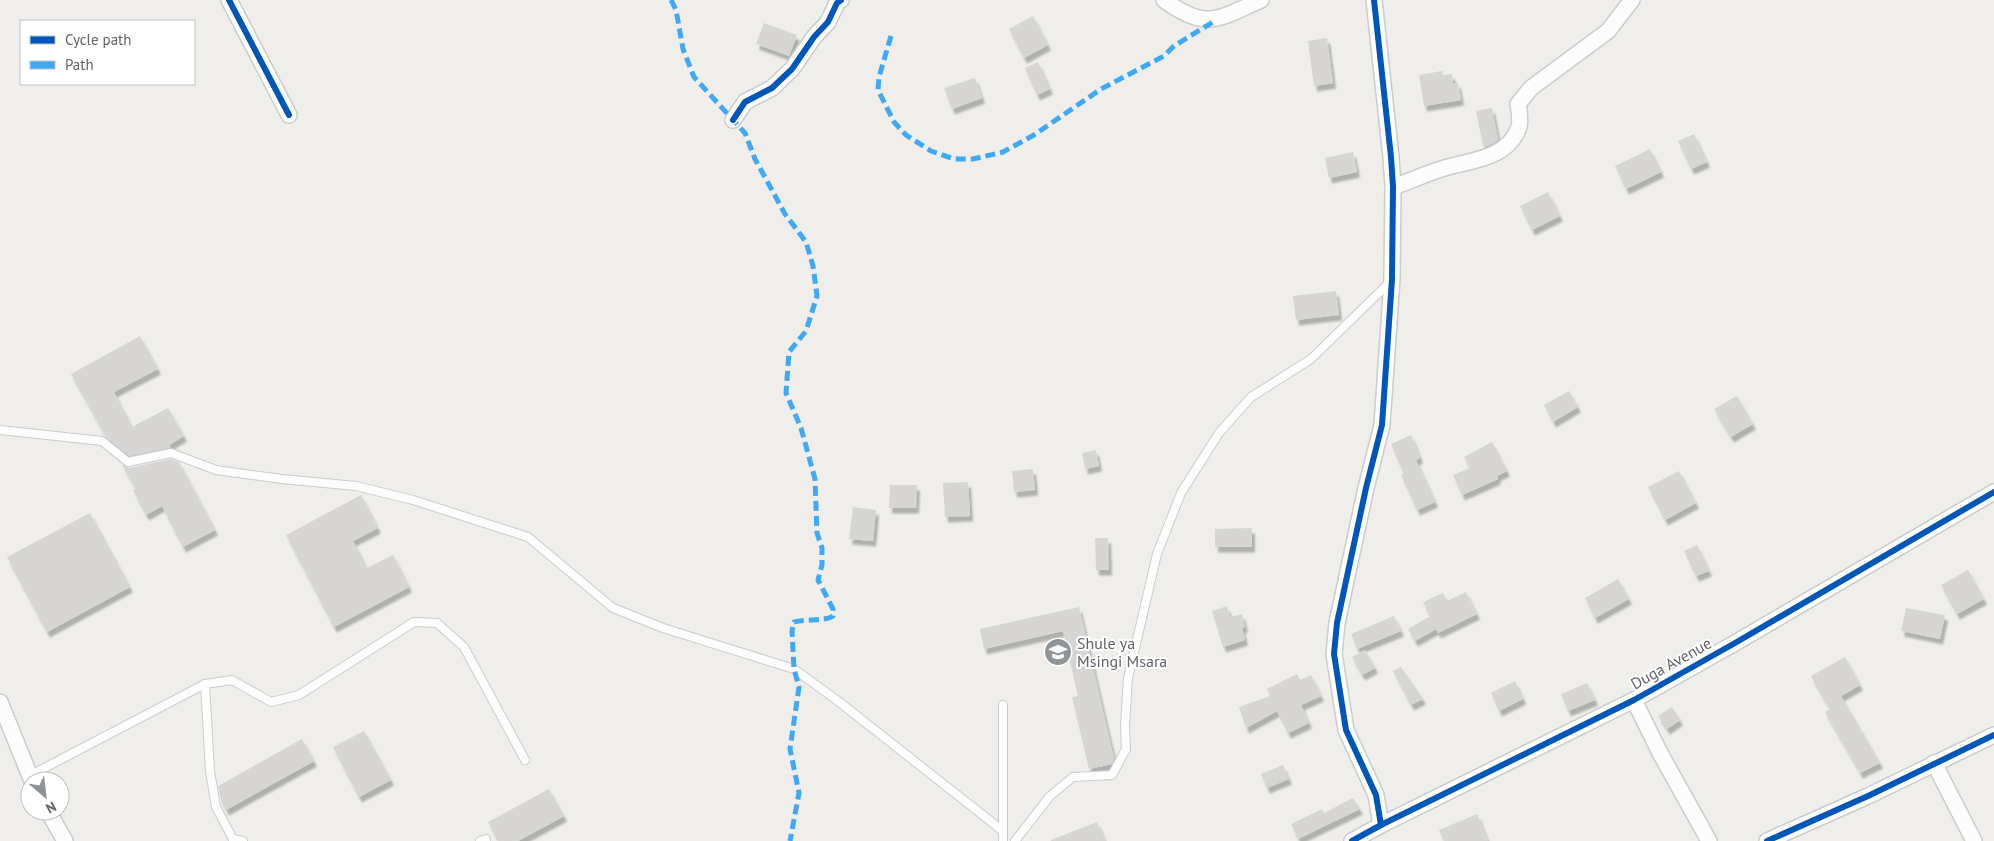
<svg xmlns="http://www.w3.org/2000/svg" width="1994" height="841" font-family="'PT Sans',sans-serif">
<defs>
<filter id="shadow"><feDropShadow dx="3" dy="5.5" stdDeviation="1" flood-color="#0004"/></filter>
</defs>
<rect width="100%" height="100%" fill="#efeeea"/>
<!-- building -->
<g fill="#d6d5d3" filter="url(#shadow)">
<polygon points="1033,16 1048,45 1024,58 1009,29"/>
<polygon points="764,23 797,35 789,56 756,44"/>
<polygon points="1327,38 1333,83 1314,86 1308,41"/>
<polygon points="1038,62 1050,89 1037,95 1025,68"/>
<polygon points="1442,71 1443,75 1452,74 1453,83 1458,83 1461,100 1424,106 1419,75"/>
<polygon points="975,78 982,98 952,109 944,88"/>
<polygon points="1492,108 1498,140 1490,145 1483,146 1476,111"/>
<polygon points="1694,134 1707,162 1691,169 1678,141"/>
<polygon points="1650,149 1661,172 1626,189 1615,166"/>
<polygon points="1353,152 1357,172 1329,178 1325,158"/>
<polygon points="1548,192 1560,216 1532,230 1520,206"/>
<polygon points="1336,291 1339,315 1296,320 1293,296"/>
<polygon points="140,336 158,369 114,392 132,427 168,408 184,436 169,445 171,448 129,456 107,438 71,374"/>
<polygon points="1569,391 1578,407 1553,422 1544,405"/>
<polygon points="1737,396 1753,424 1731,437 1714,409"/>
<polygon points="1411,435 1420,458 1416,460 1435,502 1417,510 1401,475 1404,474 1391,444"/>
<polygon points="1492,442 1507,471 1497,476 1498,479 1462,495 1453,475 1470,468 1464,457"/>
<polygon points="1096,450 1099,466 1085,469 1082,453"/>
<polygon points="171,459 179,462 215,530 183,547 162,506 146,515 133,490 136,488 122,465 129,468"/>
<polygon points="1033,469 1035,490 1014,492 1012,471"/>
<polygon points="1679,471 1696,503 1665,520 1648,487"/>
<polygon points="968,482 970,516 945,517 943,483"/>
<polygon points="890,485 917,485 916,508 889,508"/>
<polygon points="361,495 378,528 353,541 367,568 393,555 409,587 334,627 286,535"/>
<polygon points="853,507 876,510 873,541 849,539"/>
<polygon points="90,513 130,587 47,632 7,557"/>
<polygon points="1252,528 1252,547 1215,547 1215,529"/>
<polygon points="1095,538 1108,538 1109,570 1096,570"/>
<polygon points="1697,545 1709,571 1696,576 1684,551"/>
<polygon points="1968,570 1984,599 1957,614 1941,585"/>
<polygon points="1618,579 1629,599 1595,618 1585,598"/>
<polygon points="1466,592 1477,614 1438,633 1436,629 1415,641 1408,629 1430,616 1423,602 1443,593 1447,601"/>
<polygon points="1227,606 1230,617 1242,614 1245,627 1242,628 1245,640 1223,647 1212,611"/>
<polygon points="1079,607 1114,759 1112,764 1089,769 1072,697 1078,696 1063,631 984,649 980,629"/>
<polygon points="1906,608 1945,615 1940,639 1901,631"/>
<polygon points="1394,616 1401,631 1357,649 1351,634"/>
<polygon points="1365,650 1375,668 1362,675 1352,657"/>
<polygon points="1845,657 1860,685 1841,696 1880,763 1860,773 1825,712 1830,709 1811,676"/>
<polygon points="1401,667 1423,699 1411,705 1393,671"/>
<polygon points="1297,674 1300,680 1311,675 1321,696 1301,705 1309,723 1288,733 1277,711 1246,728 1239,707 1270,696 1267,689"/>
<polygon points="1515,681 1523,699 1499,711 1491,693"/>
<polygon points="1587,683 1595,700 1568,711 1561,694"/>
<polygon points="1672,707 1680,720 1667,729 1658,716"/>
<polygon points="364,731 391,780 359,797 333,747"/>
<polygon points="302,739 314,761 226,810 221,800 218,786"/>
<polygon points="1283,765 1289,779 1267,788 1261,774"/>
<polygon points="549,789 564,816 518,841 498,841 488,822"/>
<polygon points="1353,798 1360,809 1298,839 1291,824 1322,809 1324,813"/>
<polygon points="1477,814 1488,841 1444,841 1439,830"/>
<polygon points="1097,822 1105,841 1051,841 1051,840"/>
</g>
<g fill="none" stroke-linecap="round" stroke-linejoin="round">
<!-- lane casing -->
<g stroke="#cbcccc" stroke-width="10">
<g id="lane">
<polyline points="0,430 102,441 128,462 171,453 216,470 282,479 356,486 413,500 528,537 613,608 663,628 794,669 838,701 1003,831"/>
<polyline points="205,684 210,771 216,807 234,841"/>
<polyline points="1003,705 1003,841"/>
<polyline points="29,776 205,684 232,680 271,702 299,695 414,622 437,623 464,647 525,760"/>
<polyline points="233,839 243,841"/>
<polyline points="480,841 486,839"/>
<polyline points="1015,841 1050,796 1073,777 1112,775 1126,749 1125,727 1128,678 1157,554 1181,493 1219,433 1251,397 1311,359 1391,281"/>
</g>
</g>
<!-- street casing -->
<g stroke="#cbcccc" stroke-width="18">
<g id="street">
<polyline points="229,0 289,115"/>
<path d="M1164,0c42,31 54,19 97,0"/>
<polyline points="1374,0 1391,157 1393,187 1392,279 1382,425 1366,488 1337,623 1334,654 1346,730 1376,795 1381,825"/>
<polyline points="733,120 745,102 772,88 792,69 814,37 828,22 837,3 841,0"/>
<path d="M1393,187c18,-6 36,-15 55,-20 26,-7 60,-9 71,-40 2,-7 0,-16 -1,-23l13,-16 77,-57 24,-31"/>
<polyline points="1634,700 1660,753 1709,841"/>
<polyline points="0,702 32,781"/>
<polyline points="1934,763 1974,841"/>
<polyline points="48,811 65,841"/>
<polyline points="1352,841 1381,825 1634,700 1735,643 1994,492"/>
<polyline points="1767,841 1868,796 1994,735"/>
</g>
</g>
<!-- lane -->
<use href="#lane" stroke="#fdfcfc" stroke-width="8"/>
<!-- street -->
<use href="#street" stroke="#fdfcfc" stroke-width="15"/>
<!-- quiet -->
<g stroke="#3fa9f5" stroke-width="5" stroke-dasharray="10 5" stroke-linecap="butt">
<path d="M671,0l5,10 7,39 11,28 51,56 10,26 30,55 21,28 7,24 4,30 -11,35 -17,21 -3,41 15,35 14,51 2,54 5,15v17l-4,15 15,29v7c-7,5 -27,3 -39,6l-2,9 2,38 5,18 -9,62 9,44 -9,48"/>
<polyline points="891,36 879,77 878,90 894,122 906,135 931,151 954,159 973,159 1003,152 1034,135 1101,89 1164,56 1174,46 1216,20"/>
</g>
<!-- cycleway casing -->
<g stroke="#fff" stroke-width="9">
<g id="cycleway">
<polyline points="229,0 289,115"/>
<polyline points="1374,0 1391,157 1393,187 1392,279 1382,425 1366,488 1337,623 1334,654 1346,730 1376,795 1381,825"/>
<polyline points="733,120 745,102 772,88 792,69 814,37 828,22 837,3 841,0"/>
<polyline points="1352,841 1381,825 1634,700 1735,643 1994,492"/>
<polyline points="1767,841 1868,796 1994,735"/>
</g>
</g>
<!-- cycleway -->
<use href="#cycleway" stroke="#0057b8" stroke-width="6"/>
</g>
<!-- icons -->
<defs>
<g id="school-disc" transform="scale(1.4375)"><circle r="9.5" fill="#919496" stroke="#fff"/><path d="M0-5L7-2L0 1L-7-2ZM-4 1L0 2.5L4 1V4Q0 6-4 4Z" fill="#fff"/></g>
</defs>
<g fill-rule="evenodd">
<use href="#school-disc" x="1058" y="652"/>
</g>
<g text-anchor="middle" stroke-width="4" stroke-linejoin="round" paint-order="stroke">
<!-- poi labels -->
<g font-size="16" fill="#5f6368" stroke="#fff" text-anchor="start">
<text x="1077" y="649">Shule ya<tspan x="1077" dy="18">Msingi Msara</tspan></text>
</g>
<!-- street labels -->
<g font-size="16" fill="#5f6368" stroke="#fff">
<text transform="translate(1671 663) rotate(-29)" y="6">Duga Avenue</text>
</g>
</g>
<!-- legend -->
<rect x="20" y="20" width="175" height="65" fill="#ffffff" stroke="#bfc1c3"/>
<rect x="30" y="36" width="25" height="8" fill="#0057b8" stroke="#bfc1c3"/>
<text x="65" y="45" font-size="15" fill="#5f6368">Cycle path</text>
<rect x="30" y="61" width="25" height="8" fill="#3fa9f5" stroke="#bfc1c3"/>
<text x="65" y="70" font-size="15" fill="#5f6368">Path</text>
<!-- north arrow -->
<g transform="translate(45 796) rotate(152)"><circle r="24" fill="#ffffff" stroke="#bfc1c3"/>
<path d="M0-4L9 19L0 12L-9 19Z" fill="#919496"/>
<text y="-8" font-size="14" font-weight="bold" text-anchor="middle" fill="#5f6368">N</text>
</g>
</svg>
